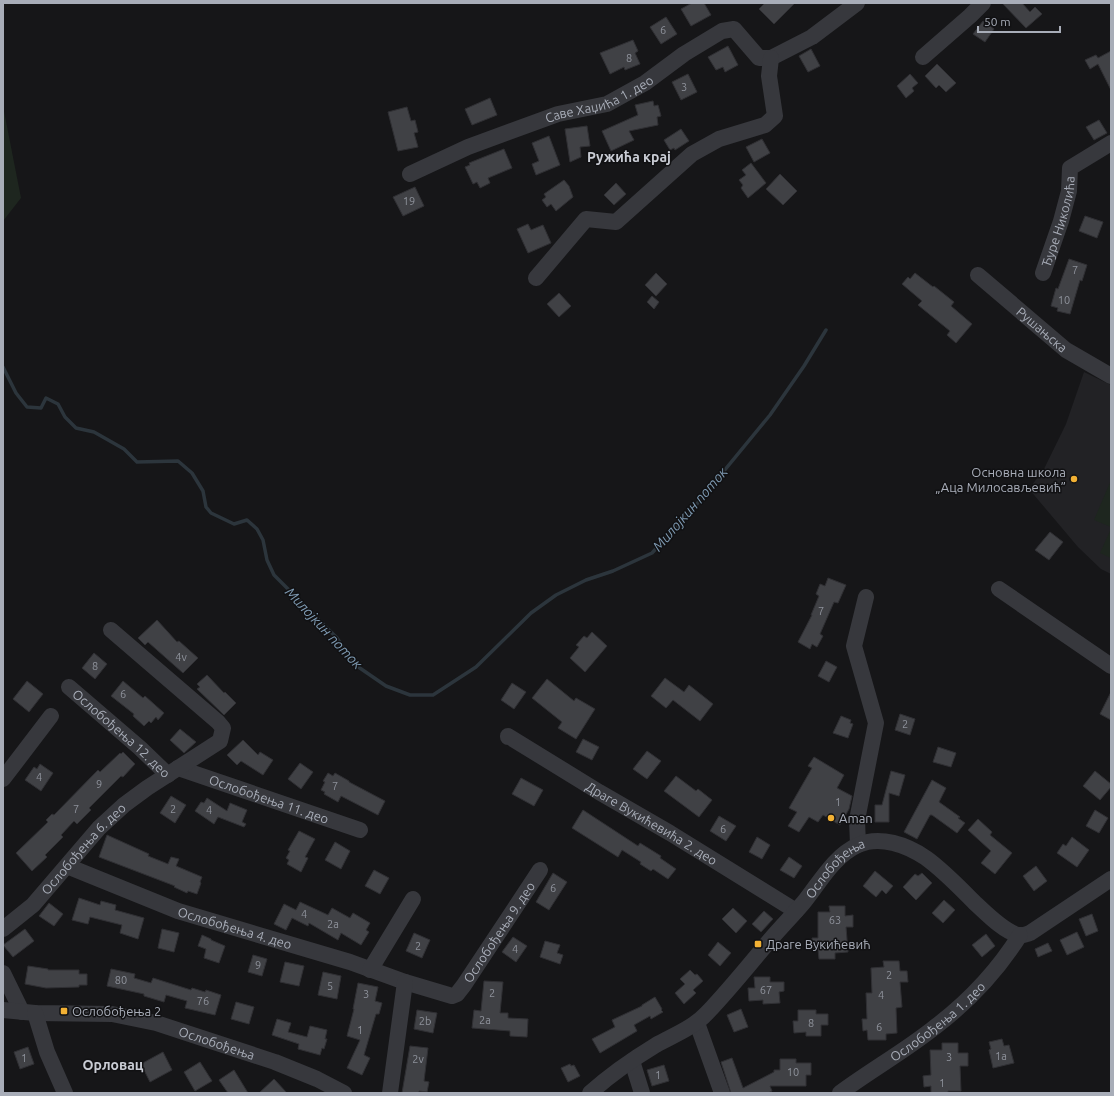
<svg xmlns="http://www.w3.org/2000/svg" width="1114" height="1096" font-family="Ubuntu,sans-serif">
<rect width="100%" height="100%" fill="#161618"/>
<!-- built -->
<polygon fill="#222225" points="1084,372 1111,385 1111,574 1101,569 1078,547 1029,489 1044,469 1066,424"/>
<!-- green -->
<g fill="#1e261f">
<polygon points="3,106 21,198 3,221"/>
<polygon points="1111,480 1111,527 1094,520"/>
<polygon points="1110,531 1111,531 1111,558 1100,553"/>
</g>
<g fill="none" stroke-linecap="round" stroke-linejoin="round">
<!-- stream -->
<polyline stroke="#2c353c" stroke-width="3.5" points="3,367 16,393 27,407 41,408 46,398 58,404 65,417 76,428 94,432 124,449 137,462 178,461 192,473 203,491 206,507 211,513 234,524 247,520 257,529 263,540 267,560 274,575 337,638 354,664 386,686 410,695 433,695 476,667 531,613 556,595 586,580 613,571 652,553 691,511 770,415 804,366 826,330"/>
</g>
<!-- building -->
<g fill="#404145" stroke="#303034">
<polygon points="692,3 704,3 711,15 691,26 681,9"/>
<polygon points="765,3 795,3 774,24 759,9"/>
<polygon points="1002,3 1022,3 1030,12 1035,7 1042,14 1026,28"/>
<polygon points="666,17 677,34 661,44 650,27"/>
<polygon points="983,21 994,29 985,42 973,34"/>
<polygon points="633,40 638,51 635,53 640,64 625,70 624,67 610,74 600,53"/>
<polygon points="728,46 738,65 725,72 723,67 716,70 708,57"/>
<polygon points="811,49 820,66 808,72 799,56"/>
<polygon points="1111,51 1111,90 1098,64 1090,69 1085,60 1096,55 1098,58"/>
<polygon points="937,64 956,83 946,92 939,85 936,88 925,76"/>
<polygon points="688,74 697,92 681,100 672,82"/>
<polygon points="910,74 918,83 912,88 914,91 906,98 897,86"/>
<polygon points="490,98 497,115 472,125 465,109"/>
<polygon points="653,101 654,106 658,105 661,116 657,117 658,125 629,131 634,140 611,151 602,131 638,115 635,105"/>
<polygon points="407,107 411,121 415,120 418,132 414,133 418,147 398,151 388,112"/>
<polygon points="1099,120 1107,133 1094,140 1086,127"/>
<polygon points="587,126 590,146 580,147 581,157 570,162 565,129"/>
<polygon points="681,129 689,141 675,150 674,148 670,150 664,140"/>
<polygon points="549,136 560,165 536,175 532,164 539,161 532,143"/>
<polygon points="762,139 770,153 754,162 746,147"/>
<polygon points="504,149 512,168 488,178 490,183 480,188 477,182 473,184 465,167 470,165 469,163"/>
<polygon points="751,163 766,183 748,198 741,188 743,185 739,180 746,175 742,170"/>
<polygon points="780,174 797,191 783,205 766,189"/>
<polygon points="564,180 569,186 573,197 556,211 551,204 547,207 542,200 546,197 544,194"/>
<polygon points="616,183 626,194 614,205 604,195"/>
<polygon points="415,187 424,206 403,216 393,197"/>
<polygon points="1085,216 1103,222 1097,238 1079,231"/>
<polygon points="528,224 531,230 543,225 551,243 528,253 517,229"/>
<polygon points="1069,259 1087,265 1082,281 1080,280 1070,314 1057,311 1058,308 1051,306 1056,288 1058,289"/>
<polygon points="656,273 667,284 656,296 645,285"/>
<polygon points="915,273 933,287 934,286 954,302 951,306 972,324 956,343 947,335 950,331 918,305 922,301 902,284 908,277 910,279"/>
<polygon points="559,293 571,306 559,317 547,304"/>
<polygon points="652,296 659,302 654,309 647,302"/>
<polygon points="1050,532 1063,542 1049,560 1035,550"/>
<polygon points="828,578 846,585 838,603 834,602 820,634 823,636 817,647 812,644 810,649 798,642 812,615 811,615 819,596 816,594 820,584 825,586"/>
<polygon points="157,620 177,642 179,641 198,658 183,673 148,642 145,645 138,638"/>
<polygon points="592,632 607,646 585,672 570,658 579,647 576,645 584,636 587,638"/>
<polygon points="94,653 107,664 95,679 82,668"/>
<polygon points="826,661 837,667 829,682 818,676"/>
<polygon points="207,675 224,693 225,692 236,703 224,715 197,689 200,687 197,684"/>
<polygon points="665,678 684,692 689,685 713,704 700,721 673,700 666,708 651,696"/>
<polygon points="547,679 574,701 576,698 595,709 576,739 558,728 562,722 532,698"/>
<polygon points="27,681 43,694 29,712 13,699"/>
<polygon points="123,681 143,698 145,696 164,713 158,720 156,717 151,723 149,721 144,726 133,716 134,714 111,696"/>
<polygon points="512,683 526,692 514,709 501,700"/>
<polygon points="1111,692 1111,720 1100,714"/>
<polygon points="900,714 915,719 910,735 895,730"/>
<polygon points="841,716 851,720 850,723 853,724 848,738 833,733"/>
<polygon points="180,729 196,742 184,753 170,740"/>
<polygon points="583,739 599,747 592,760 576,752"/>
<polygon points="243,740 258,755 260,752 273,760 263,775 241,761 237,765 227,755"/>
<polygon points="938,747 956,753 951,767 933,762"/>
<polygon points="647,751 661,761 647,779 633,769"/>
<polygon points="123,752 135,764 123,777 121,776 89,808 91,810 77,824 74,821 61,835 63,837 45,855 47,857 32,871 16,853 48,822 46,820 52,814 54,815 98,770 100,772 120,753 121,754"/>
<polygon points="814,757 844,775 837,788 852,796 849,809 840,825 823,815 818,822 809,817 799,832 788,826 797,812 789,808 812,768 808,766"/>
<polygon points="300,763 313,772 301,789 288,779"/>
<polygon points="40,764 53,773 41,791 25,780 34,767 37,769"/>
<polygon points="891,771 905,775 899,796 889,793 889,822 875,822 875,805 882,805"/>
<polygon points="1095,771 1111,784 1111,787 1100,800 1083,786"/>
<polygon points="328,773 333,776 335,773 349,781 349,782 385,801 378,815 341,796 338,802 324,794 325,792 321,790 325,782 323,781"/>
<polygon points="676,776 696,791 698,789 712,800 699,817 664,791"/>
<polygon points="521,778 543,790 534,806 512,794"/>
<polygon points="932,780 946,788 939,802 960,817 958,818 965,823 957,833 932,815 930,815 917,839 904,832"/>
<polygon points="171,796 186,805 175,823 160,813"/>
<polygon points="207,798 227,811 230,803 247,810 242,822 246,824 244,827 218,817 214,824 195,811 201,802 204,803"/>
<polygon points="583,810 638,846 640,843 661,856 660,858 676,869 668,879 653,869 651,871 640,864 641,862 622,850 618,857 572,828"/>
<polygon points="1095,810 1108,818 1099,833 1086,826"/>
<polygon points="719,816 736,826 726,841 710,831"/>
<polygon points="978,819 992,832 990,835 1012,853 995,874 981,863 991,851 968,830"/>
<polygon points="299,831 315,839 305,857 308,858 301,872 287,864 289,860 286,858 290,851 288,850"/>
<polygon points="107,835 149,854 148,856 168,864 171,857 179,859 176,866 202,877 200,882 201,883 197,894 188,891 187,893 174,887 175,886 99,857"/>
<polygon points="757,837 770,845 762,859 749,852"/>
<polygon points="1072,837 1089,850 1077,867 1057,853 1063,844 1066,846"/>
<polygon points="335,842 350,851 341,869 325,860"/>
<polygon points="789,857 802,866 794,878 780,870"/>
<polygon points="1036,866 1047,881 1034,891 1023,876"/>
<polygon points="374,870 389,878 380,894 365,886"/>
<polygon points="875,871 893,886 886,894 882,890 876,897 863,886"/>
<polygon points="553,873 567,882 549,910 536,902"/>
<polygon points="922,873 932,883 916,900 903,887 915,874 918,876"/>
<polygon points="79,898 100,905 101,901 116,905 115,910 144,918 138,939 120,933 122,925 90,917 88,924 72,920"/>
<polygon points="944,900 955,910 943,923 932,913"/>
<polygon points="300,902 328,915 332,908 350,918 353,913 370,923 366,930 369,932 361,945 341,933 338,940 309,923 308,926 292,918 286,930 274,924 284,904 296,910"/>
<polygon points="49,903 63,914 54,926 39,916"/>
<polygon points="829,906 845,906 845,916 853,915 853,927 846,927 848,952 835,953 835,959 819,959 818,949 813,950 812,938 818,938 818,912 830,912"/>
<polygon points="733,908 747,921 736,933 722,919"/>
<polygon points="764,911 773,919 761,932 752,924"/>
<polygon points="1092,914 1098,931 1086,936 1079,919"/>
<polygon points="25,929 34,941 13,957 3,945"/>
<polygon points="162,929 179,933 174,952 158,948"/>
<polygon points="1077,932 1084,947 1067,955 1060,940"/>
<polygon points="414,933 430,940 422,958 406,951"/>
<polygon points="986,934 995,946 982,957 972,945"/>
<polygon points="202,935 211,939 211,940 225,946 219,963 204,958 206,949 198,946"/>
<polygon points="513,937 527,946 516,962 502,952"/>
<polygon points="545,941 560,945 557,953 563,955 560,964 540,957"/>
<polygon points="718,942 731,953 720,966 708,955"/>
<polygon points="1048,943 1052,951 1038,957 1035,949"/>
<polygon points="253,955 267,959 262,976 248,972"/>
<polygon points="883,961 899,961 900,971 907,971 908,982 900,982 902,1007 896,1008 897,1033 886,1034 886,1040 868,1040 867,1030 863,1031 862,1019 867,1019 866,993 872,993 871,968 884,967"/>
<polygon points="285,962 304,966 299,986 280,982"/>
<polygon points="28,966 48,969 48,970 79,970 79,974 87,974 87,985 79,985 79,987 46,988 25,984"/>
<polygon points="111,969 135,974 134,978 151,983 153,978 191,990 192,988 205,992 206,990 221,995 215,1015 185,1008 187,1001 166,995 164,1002 144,996 144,994 107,986"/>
<polygon points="690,970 695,975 697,974 703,981 693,990 696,993 684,1004 675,993 685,984 680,979"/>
<polygon points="323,972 341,976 337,999 318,995"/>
<polygon points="754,977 770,977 770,982 784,982 784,991 779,992 780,1003 763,1004 763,1000 749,1001 748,988 755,988"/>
<polygon points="484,981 503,982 500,1013 508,1013 508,1018 528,1019 527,1037 510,1036 510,1031 472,1028 474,1010 481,1011"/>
<polygon points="358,983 378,987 375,1001 382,1003 379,1014 376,1014 364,1055 370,1058 362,1075 347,1068 360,1040 347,1036 354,1009 353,1009"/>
<polygon points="655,997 662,1009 661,1010 663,1012 651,1019 650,1016 634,1025 637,1031 600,1053 592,1039 615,1027 612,1020 642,1006 642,1005"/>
<polygon points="236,1002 254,1007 249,1024 231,1019"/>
<polygon points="741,1009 748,1027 734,1032 727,1015"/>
<polygon points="417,1010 437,1013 433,1033 414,1029"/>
<polygon points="798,1010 816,1010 816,1014 828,1014 828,1025 821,1025 821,1036 806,1036 806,1032 794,1033 793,1021 798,1021"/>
<polygon points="277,1019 291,1023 288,1032 307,1037 310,1026 327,1030 325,1039 327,1039 324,1049 322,1048 320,1055 298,1049 299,1044 272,1035"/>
<polygon points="1002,1039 1004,1046 1009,1045 1014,1063 993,1068 989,1050 991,1049 989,1042"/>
<polygon points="942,1043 958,1043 958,1053 968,1053 968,1066 960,1066 961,1091 948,1091 948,1093 931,1093 931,1086 924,1087 923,1076 931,1075 930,1050 942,1050"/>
<polygon points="410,1046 428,1048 424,1081 429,1082 427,1092 419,1091 419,1093 402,1093"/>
<polygon points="28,1047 34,1064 20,1069 14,1052"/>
<polygon points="163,1052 172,1070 150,1082 141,1064"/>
<polygon points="732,1058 743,1088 774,1072 774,1070 780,1070 780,1059 796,1059 796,1063 811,1063 811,1075 806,1075 806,1086 770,1086 772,1091 768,1093 731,1093 721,1062"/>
<polygon points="200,1062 212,1081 195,1091 184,1072"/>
<polygon points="570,1064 571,1066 574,1065 580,1076 568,1082 561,1068"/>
<polygon points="664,1065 669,1081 652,1086 647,1070"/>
<polygon points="234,1070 248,1093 228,1093 219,1080"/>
<polygon points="274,1079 287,1093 259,1093"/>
</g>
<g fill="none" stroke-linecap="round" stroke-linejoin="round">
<!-- minor -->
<g stroke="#37383d" stroke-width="16">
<polyline points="923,57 970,16 983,3"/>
<polyline points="771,58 812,37 857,3"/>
<path id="s1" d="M410,174l58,-27 90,-33 49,-10 38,-21 39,-29 38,-23 12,-2 25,29h12"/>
<path id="s2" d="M1043,273l18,-52 8,-30 1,-23 41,-25"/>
<path id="s3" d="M978,275l88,75 45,26"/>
<polyline points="536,278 586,219 616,222 692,154 719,139 765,125 775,116 769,76 771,58"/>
<polyline points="999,589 1111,666"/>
<path id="s4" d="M69,687l71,61 28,27"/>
<path id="s5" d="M508,737v-1l91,56 71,41 126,78"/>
<path id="s6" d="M178,768l182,62"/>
<polyline points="3,779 51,716"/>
<polyline points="858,845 857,820 876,723 854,646 866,597"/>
<path id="s7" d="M67,866l111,45 172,51 55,20 47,14 5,-2 7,-9 76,-115"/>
<path id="s8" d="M3,929l30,-24 66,-77 25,-23 23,-17 73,-47 3,-13 -5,-6 -107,-92"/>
<polyline points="370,970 413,899"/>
<polyline points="3,973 22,1012"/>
<path id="s9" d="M3,1010l32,3 77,1 44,9 119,39 42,17 27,14"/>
<polyline points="35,1013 47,1052 65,1093"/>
<polyline points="697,1023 722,1093"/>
<polyline points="632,1061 642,1093"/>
<polyline points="390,1093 405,982"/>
<path id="s10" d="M590,1093c20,-18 43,-34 66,-48 18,-10 37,-17 51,-32 22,-23 42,-48 63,-73 11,-13 23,-25 34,-38 16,-20 30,-46 54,-57 22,-10 49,0 68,13 18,13 33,29 49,45 11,10 28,28 43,32 4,1 9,-1 12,-2l81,-54"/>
<path id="s11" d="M840,1093c31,-23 65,-42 95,-66 33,-25 63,-57 85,-92"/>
</g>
</g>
<!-- markers -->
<g fill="#f2b134" stroke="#111113" stroke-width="1.5">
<circle cx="1074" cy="479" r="4"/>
<circle cx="831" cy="818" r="4"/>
<rect x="754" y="940" width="8" height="8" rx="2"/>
<rect x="60" y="1007" width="8" height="8" rx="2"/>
</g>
<g text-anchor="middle" stroke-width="3" stroke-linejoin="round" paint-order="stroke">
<!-- number labels -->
<g font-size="11" fill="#8e929b">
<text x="663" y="34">6</text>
<text x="629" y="62">8</text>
<text x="684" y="91">3</text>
<text x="409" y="205">19</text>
<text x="1075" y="274">7</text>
<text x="1064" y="304">10</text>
<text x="821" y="615">7</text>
<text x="181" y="661">4v</text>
<text x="95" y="670">8</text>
<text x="123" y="698">6</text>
<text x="905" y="728">2</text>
<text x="39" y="781">4</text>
<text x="99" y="788">9</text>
<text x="335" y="790">7</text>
<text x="838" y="806">1</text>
<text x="76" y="813">7</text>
<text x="173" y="813">2</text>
<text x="209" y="814">4</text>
<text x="723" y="833">6</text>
<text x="553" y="892">6</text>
<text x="304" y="918">4</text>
<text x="835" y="924">63</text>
<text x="333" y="928">2a</text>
<text x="418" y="950">2</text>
<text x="515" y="953">4</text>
<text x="258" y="969">9</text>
<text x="889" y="979">2</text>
<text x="121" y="984">80</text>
<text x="330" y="990">5</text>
<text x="766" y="994">67</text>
<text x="492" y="997">2</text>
<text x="366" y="998">3</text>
<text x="881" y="999">4</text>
<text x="203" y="1005">76</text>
<text x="485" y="1024">2a</text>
<text x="425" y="1025">2b</text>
<text x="811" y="1027">8</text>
<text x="879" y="1031">6</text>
<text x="360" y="1034">1</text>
<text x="1001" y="1060">1a</text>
<text x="949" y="1061">3</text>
<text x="24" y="1062">1</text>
<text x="418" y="1063">2v</text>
<text x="793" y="1076">10</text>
<text x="658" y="1079">1</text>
<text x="942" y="1087">1</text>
</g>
<!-- street labels -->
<g font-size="13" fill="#a8adb8" stroke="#111113">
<text dy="5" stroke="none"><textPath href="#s1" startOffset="204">Саве Хаџића 1. део</textPath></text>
<text dy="5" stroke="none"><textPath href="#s2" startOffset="54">Ђуре Николића</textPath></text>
<text dy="5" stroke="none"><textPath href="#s3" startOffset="84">Рушањска</textPath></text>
<text dy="5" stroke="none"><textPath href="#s4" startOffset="70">Ослобођења 12. део</textPath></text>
<text dy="5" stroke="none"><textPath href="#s6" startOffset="96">Ослобођења 11. део</textPath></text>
<text dy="5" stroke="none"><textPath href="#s5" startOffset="169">Драге Вукићевића 2. део</textPath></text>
<text dy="5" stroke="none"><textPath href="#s8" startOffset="114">Ослобођења 6. део</textPath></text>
<text dy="5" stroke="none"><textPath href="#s10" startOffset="336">Ослобођења</textPath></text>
<text dy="5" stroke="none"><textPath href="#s7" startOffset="179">Ослобођења 4. део</textPath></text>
<text dy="5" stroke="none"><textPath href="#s7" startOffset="487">Ослобођења 9. део</textPath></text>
<text dy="5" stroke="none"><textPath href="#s11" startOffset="121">Ослобођења 1. део</textPath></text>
<text dy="5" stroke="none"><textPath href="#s9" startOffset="218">Ослобођења</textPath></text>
</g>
<!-- poi labels -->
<g font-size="13" fill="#a8adb8" stroke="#111113" text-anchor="start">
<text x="1066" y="477" text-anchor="end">Основна школа<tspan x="1066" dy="15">„Аца Милосављевић”</tspan></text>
<text x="839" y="823">Aman</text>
<text x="766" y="949">Драге Вукићевић</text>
<text x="72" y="1016">Ослобођења 2</text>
</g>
<!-- neighbourhood labels -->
<g font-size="14" font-weight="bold" fill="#c9ccd4" stroke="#111113">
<text x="629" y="162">Ружића крај</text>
<text x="113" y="1070">Орловац</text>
</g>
<!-- water labels -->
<g font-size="14" font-style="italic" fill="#7f9bb3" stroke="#111113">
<text transform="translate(690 509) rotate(-49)" y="5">Милојкин поток</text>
<text transform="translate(324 628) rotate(47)" y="5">Милојкин поток</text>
</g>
</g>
<!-- border -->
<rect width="1114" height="1096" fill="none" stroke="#a8adb8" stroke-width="8"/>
<!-- scale -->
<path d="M978 26v6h82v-6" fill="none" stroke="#a8adb8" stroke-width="2"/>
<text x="984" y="26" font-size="12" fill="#a8adb8" stroke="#111113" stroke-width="3" paint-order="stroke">50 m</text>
</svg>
